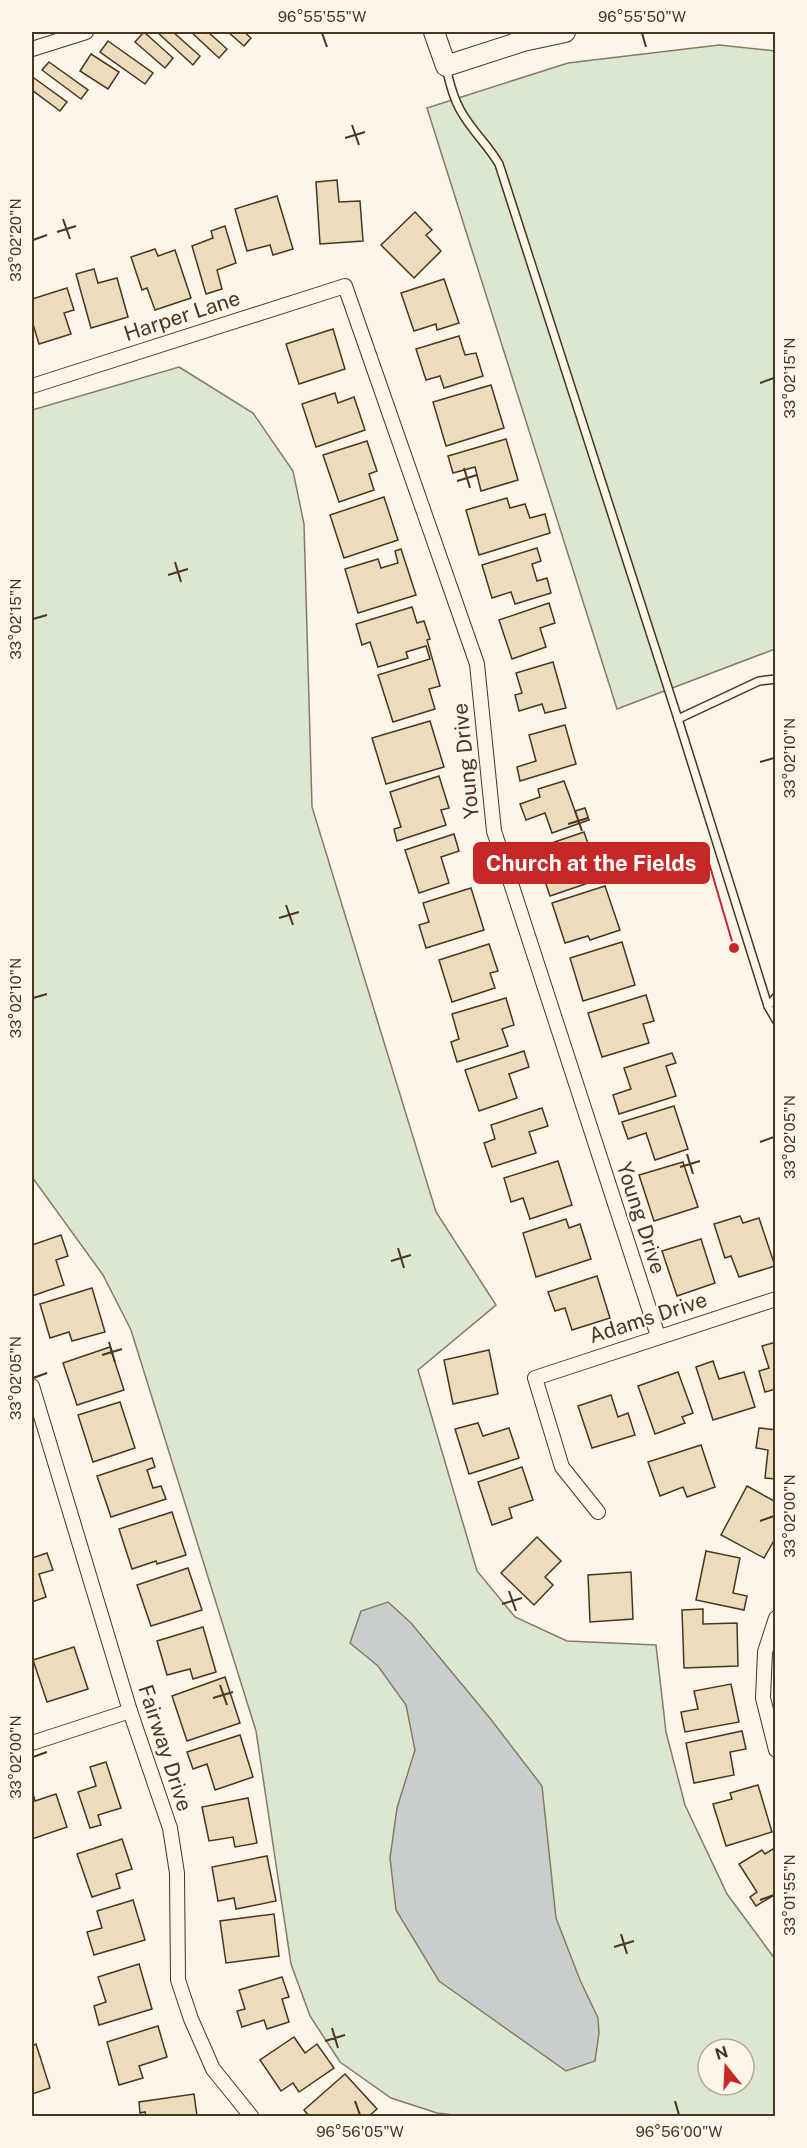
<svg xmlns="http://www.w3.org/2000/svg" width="807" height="2148" font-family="'Public Sans',sans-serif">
<rect width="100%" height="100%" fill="#fbf6e9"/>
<!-- green -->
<g fill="#dce7d0" stroke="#887966" stroke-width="1.5" fill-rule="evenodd">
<polygon points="719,45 775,51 775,649 617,709 427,108 568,63"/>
<path d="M179,367l74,46 40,58 11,53 8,283 124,405 60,93 -78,65 59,201 38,46 52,24 89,4 10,87 19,73 42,89 48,65v157h-313l-25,-3 -46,-15 -51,-36 -30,-46 -19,-52 -35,-233 -125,-401 -28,-55 -71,-98v-767zM708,2049h36v36h-36z"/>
</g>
<!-- water -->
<polygon fill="#c9cecd" stroke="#887966" stroke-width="1.5" points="388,1602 411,1623 489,1717 542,1786 556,1918 580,1980 598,2018 599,2033 595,2061 566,2071 439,1981 396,1910 390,1858 397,1808 415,1750 406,1705 378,1666 350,1643 361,1611"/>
<!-- building -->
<g fill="#ecdcbc" stroke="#4a3520" stroke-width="1.5">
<polygon points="144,32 173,58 165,68 135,42"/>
<polygon points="157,32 173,32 200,56 193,65"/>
<polygon points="191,32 208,32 227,49 219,58"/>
<polygon points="228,32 244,32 251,38 244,46"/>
<polygon points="108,41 153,73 145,84 100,52"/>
<polygon points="91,54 119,72 108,89 80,71"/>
<polygon points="49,62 88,90 81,99 42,70"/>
<polygon points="34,78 67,102 60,111 32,90 32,82"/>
<polygon points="337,180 339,202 360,201 363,241 320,244 316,182"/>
<polygon points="277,196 293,249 273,255 270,245 247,251 235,209"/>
<polygon points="415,212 432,230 426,235 441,251 414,278 381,245"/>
<polygon points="225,226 236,263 217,270 222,289 206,294 192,246 213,238 211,231"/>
<polygon points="155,249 158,256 175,250 191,298 155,310 147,288 142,290 131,257"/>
<polygon points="94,269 98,283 117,278 128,317 91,328 76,274"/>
<polygon points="444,279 459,323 437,330 436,324 414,331 401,293"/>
<polygon points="67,288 74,310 64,313 71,334 39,344 32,321 32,299"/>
<polygon points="333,329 345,369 299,384 286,344"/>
<polygon points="459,336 465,355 476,353 483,376 444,388 440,376 426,380 416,349"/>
<polygon points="491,385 504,428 446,446 433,402"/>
<polygon points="335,393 338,403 354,397 365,430 316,447 302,404"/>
<polygon points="506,439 518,480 481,491 475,467 453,473 448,456"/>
<polygon points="367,441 377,471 369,474 374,490 339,502 323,455"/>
<polygon points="384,497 398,540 344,558 330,515"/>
<polygon points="507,498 510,508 525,504 530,518 545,514 550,533 479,555 466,510"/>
<polygon points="537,548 541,561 532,564 537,581 547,578 551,593 515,604 511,592 492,598 482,565"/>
<polygon points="401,549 416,595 358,613 345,569 378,559 381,568 398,563 395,551"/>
<polygon points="549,603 555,623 540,628 546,647 512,659 499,620"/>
<polygon points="412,607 417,623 424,621 430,639 427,640 440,686 429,689 435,709 393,722 378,675 430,659 426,646 406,652 408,658 378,667 370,642 362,645 356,624"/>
<polygon points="553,662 566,708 545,713 542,704 519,711 515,695 522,693 516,673"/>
<polygon points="430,721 444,767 386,784 372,738"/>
<polygon points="565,725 576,764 520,781 517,767 536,761 529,735"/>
<polygon points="439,776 449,808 441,810 446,825 397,841 394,829 401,827 390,792"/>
<polygon points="564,781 575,811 585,808 589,820 552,833 545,813 526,820 520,804 540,797 538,789"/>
<polygon points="584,832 600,879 550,896 534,849"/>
<polygon points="454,834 459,851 441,857 449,883 419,893 405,850"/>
<polygon points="605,886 620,930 590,940 588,936 565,943 552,903"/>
<polygon points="471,888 484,930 426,948 419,925 429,922 423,903"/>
<polygon points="622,942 635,985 583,1001 570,958"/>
<polygon points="489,944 498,971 490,973 495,988 452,1002 439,960"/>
<polygon points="646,995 654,1021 643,1024 649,1043 602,1057 588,1013"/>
<polygon points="506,998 514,1025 502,1029 508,1046 457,1062 451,1042 459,1039 452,1014"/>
<polygon points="524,1051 529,1067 509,1074 517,1098 479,1111 465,1070"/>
<polygon points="672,1053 676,1063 666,1066 676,1096 619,1114 613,1095 631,1089 624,1068"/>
<polygon points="674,1106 688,1149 655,1160 646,1133 628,1139 622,1122"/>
<polygon points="542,1108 548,1126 529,1132 536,1153 492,1167 484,1143 495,1139 491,1125"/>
<polygon points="558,1161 572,1205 530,1219 523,1198 511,1202 504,1178"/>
<polygon points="683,1162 698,1207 654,1221 639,1175"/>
<polygon points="740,1216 743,1223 759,1218 775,1266 739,1277 731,1256 725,1258 714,1224"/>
<polygon points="566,1219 569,1228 580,1224 591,1259 536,1277 523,1233"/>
<polygon points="61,1235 68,1256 56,1260 64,1285 32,1296 32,1245"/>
<polygon points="701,1239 715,1283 677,1296 662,1251"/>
<polygon points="597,1276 610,1318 572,1330 565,1308 555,1311 548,1292"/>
<polygon points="92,1288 105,1332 72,1341 69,1332 50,1338 40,1304"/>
<polygon points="776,1342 776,1389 765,1392 759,1371 769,1368 762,1346"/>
<polygon points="110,1347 124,1390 77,1405 63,1363"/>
<polygon points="489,1350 498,1394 453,1404 444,1360"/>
<polygon points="713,1361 719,1379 744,1372 755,1407 713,1420 696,1367"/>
<polygon points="678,1372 693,1413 682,1417 685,1423 655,1434 638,1386"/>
<polygon points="611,1395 618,1417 628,1413 635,1435 592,1448 578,1406"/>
<polygon points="120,1402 135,1448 93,1462 78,1415"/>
<polygon points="478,1423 483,1436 509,1428 519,1458 469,1474 455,1429"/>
<polygon points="759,1428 776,1430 776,1479 765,1478 768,1450 756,1448"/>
<polygon points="701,1445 715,1487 687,1497 683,1487 660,1496 648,1462"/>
<polygon points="152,1458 155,1467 147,1470 153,1488 161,1486 166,1499 111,1517 97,1476"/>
<polygon points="522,1467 533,1500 509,1508 512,1518 492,1525 478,1482"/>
<polygon points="747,1486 776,1502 776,1537 764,1558 721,1535"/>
<polygon points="172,1512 186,1555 157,1564 156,1561 132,1569 119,1529"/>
<polygon points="537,1537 561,1561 545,1577 553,1585 534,1605 501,1573"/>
<polygon points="706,1551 740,1558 733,1593 747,1596 744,1610 696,1600"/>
<polygon points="47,1553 53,1570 39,1574 46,1597 32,1602 32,1558"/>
<polygon points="188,1568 202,1610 151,1626 137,1585"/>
<polygon points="631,1572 633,1619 590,1622 588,1575"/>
<polygon points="703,1609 703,1624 737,1623 738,1666 684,1668 682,1610"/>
<polygon points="203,1627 216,1672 193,1679 190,1669 167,1675 157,1641"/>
<polygon points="74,1647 88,1689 47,1702 33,1660"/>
<polygon points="225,1677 240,1723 187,1741 172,1696"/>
<polygon points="731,1684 739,1722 685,1732 681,1712 698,1709 694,1691"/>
<polygon points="742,1731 746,1749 730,1752 734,1775 694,1783 686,1743"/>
<polygon points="240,1735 253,1777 215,1790 207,1764 193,1769 187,1752"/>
<polygon points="106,1762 121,1808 98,1815 101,1825 90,1828 78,1792 96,1786 90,1767"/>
<polygon points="758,1785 772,1832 726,1846 713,1804 732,1799 730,1793"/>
<polygon points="32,1790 35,1801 56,1794 67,1827 32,1839"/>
<polygon points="248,1798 257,1843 235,1847 233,1837 209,1841 202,1807"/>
<polygon points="122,1839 132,1869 116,1874 120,1888 92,1897 77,1854"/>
<polygon points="776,1847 776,1894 756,1906 750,1897 757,1892 739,1864 762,1850 765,1854"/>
<polygon points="267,1856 276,1901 236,1909 234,1898 218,1901 212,1867"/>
<polygon points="133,1900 145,1940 94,1955 87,1932 102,1928 97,1911"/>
<polygon points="274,1914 279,1956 226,1963 220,1921"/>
<polygon points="139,1964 152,2009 99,2025 94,2006 106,2002 98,1977"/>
<polygon points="282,1977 289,1997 282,1999 289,2022 267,2029 264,2020 242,2027 237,2011 245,2009 239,1990"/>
<polygon points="158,2026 167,2057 139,2066 143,2078 119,2085 107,2042"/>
<polygon points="294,2037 305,2053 317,2044 334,2068 299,2092 293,2083 281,2091 260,2060"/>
<polygon points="36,2044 50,2088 32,2094 32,2046"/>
<polygon points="345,2074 377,2109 369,2116 309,2116 304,2110"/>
<polygon points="194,2094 197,2116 146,2116 145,2112 140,2113 139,2102"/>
</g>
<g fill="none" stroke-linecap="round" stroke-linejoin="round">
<!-- lane casing -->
<g stroke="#4a3520" stroke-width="10">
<g id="lane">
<path d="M446,68c4,16 8,32 16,45 11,19 26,32 37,51l179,555"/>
<polyline points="776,679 759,681 678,719 768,1006 776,1020"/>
<polyline points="768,1006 776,997"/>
</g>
</g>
<!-- street casing -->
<g stroke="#4a3520" stroke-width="16">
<g id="street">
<polyline points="32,49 86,32"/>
<polyline points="32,386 345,286 477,664 494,831 658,1336"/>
<polyline points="32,1386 130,1711 170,1828 177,1873 178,1980 191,2019 213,2069 251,2116"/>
<polyline points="598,1512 562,1467 535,1378 776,1299"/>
<polyline points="776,1618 765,1652 763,1698 776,1750"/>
<polyline points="32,1743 130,1711"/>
</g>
</g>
<!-- secondary casing -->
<g stroke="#4a3520" stroke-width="22">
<polyline id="secondary" points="434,32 446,66 523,41 565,32"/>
</g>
<!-- lane -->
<use href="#lane" stroke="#fbf6e9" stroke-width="7"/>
<!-- street -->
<use href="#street" stroke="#fbf6e9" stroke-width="14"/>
<!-- secondary -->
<use href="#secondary" stroke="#fbf6e9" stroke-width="20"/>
</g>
<!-- ticks -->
<path fill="none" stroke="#4a3520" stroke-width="2" d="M322,33l5,14M642,33l4,14M352,125l7,20M345,138l20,-6M63,219l7,20M57,232l19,-6M33,240l14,-5M760,383l14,-5M464,468l6,20M457,481l20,-6M175,562l6,20M168,575l20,-6M33,619l14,-4M760,762l14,-4M575,811l7,20M568,824l20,-6M286,905l7,20M279,918l20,-6M33,998l14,-4M760,1142l14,-5M687,1154l6,20M680,1167l20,-6M398,1248l6,20M391,1261l20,-6M109,1342l6,20M102,1355l20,-6M33,1378l14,-5M760,1521l14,-5M509,1591l7,20M502,1604l20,-6M220,1685l7,20M213,1698l20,-6M33,1757l14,-5M760,1900l14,-5M621,1934l6,20M614,1947l20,-6M332,2028l6,20M325,2041l20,-6M355,2101l5,14M675,2101l4,14"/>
<g text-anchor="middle" stroke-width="4.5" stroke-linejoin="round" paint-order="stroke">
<!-- street labels -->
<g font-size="21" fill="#4a3520" stroke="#fbf6e9">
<text transform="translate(182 316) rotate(-18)" y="7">Harper Lane</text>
<text transform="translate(466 761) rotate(-96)" y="7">Young Drive</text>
<text transform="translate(641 1218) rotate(72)" y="7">Young Drive</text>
<text transform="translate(648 1318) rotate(-18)" y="7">Adams Drive</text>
<text transform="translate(165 1748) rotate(72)" y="7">Fairway Drive</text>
</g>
</g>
<!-- callouts -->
<path fill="none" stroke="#c62828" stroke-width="2" d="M734 948L709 863"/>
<circle fill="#c62828" stroke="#fbf6e9" stroke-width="2" cx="734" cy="948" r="6"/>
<rect fill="#c62828" stroke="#c62828" stroke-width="2" x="474" y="843" width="235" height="40" rx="6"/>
<g font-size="22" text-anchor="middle" font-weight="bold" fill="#fff">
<text x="591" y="871">Church at the Fields</text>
</g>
<!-- border -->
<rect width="807" height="2148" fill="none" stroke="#fbf6e9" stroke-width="66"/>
<!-- north arrow -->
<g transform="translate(726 2067) rotate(342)"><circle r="28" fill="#fbf6e9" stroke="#b4a999" stroke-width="1.5"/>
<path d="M0-4.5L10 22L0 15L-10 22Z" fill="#c62828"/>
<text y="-9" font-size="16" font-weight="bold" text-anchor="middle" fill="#4a3520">N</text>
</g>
<rect x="33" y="33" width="741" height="2082" fill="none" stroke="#4a3520" stroke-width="2"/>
<g font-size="15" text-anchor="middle" fill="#4a3520">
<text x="322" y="22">96°55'55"W</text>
<text x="642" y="22">96°55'50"W</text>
<text transform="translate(16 240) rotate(-90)" y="5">33°02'20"N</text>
<text transform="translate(790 378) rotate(-90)" y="5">33°02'15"N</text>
<text transform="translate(16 619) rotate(-90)" y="5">33°02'15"N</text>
<text transform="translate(790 758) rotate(-90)" y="5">33°02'10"N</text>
<text transform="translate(16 998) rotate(-90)" y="5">33°02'10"N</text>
<text transform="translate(790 1137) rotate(-90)" y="5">33°02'05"N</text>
<text transform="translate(16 1378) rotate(-90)" y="5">33°02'05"N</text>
<text transform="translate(790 1516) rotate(-90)" y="5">33°02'00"N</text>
<text transform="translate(16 1757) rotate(-90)" y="5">33°02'00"N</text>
<text transform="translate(790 1895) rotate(-90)" y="5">33°01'55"N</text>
<text x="360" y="2137">96°56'05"W</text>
<text x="679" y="2137">96°56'00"W</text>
</g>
</svg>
